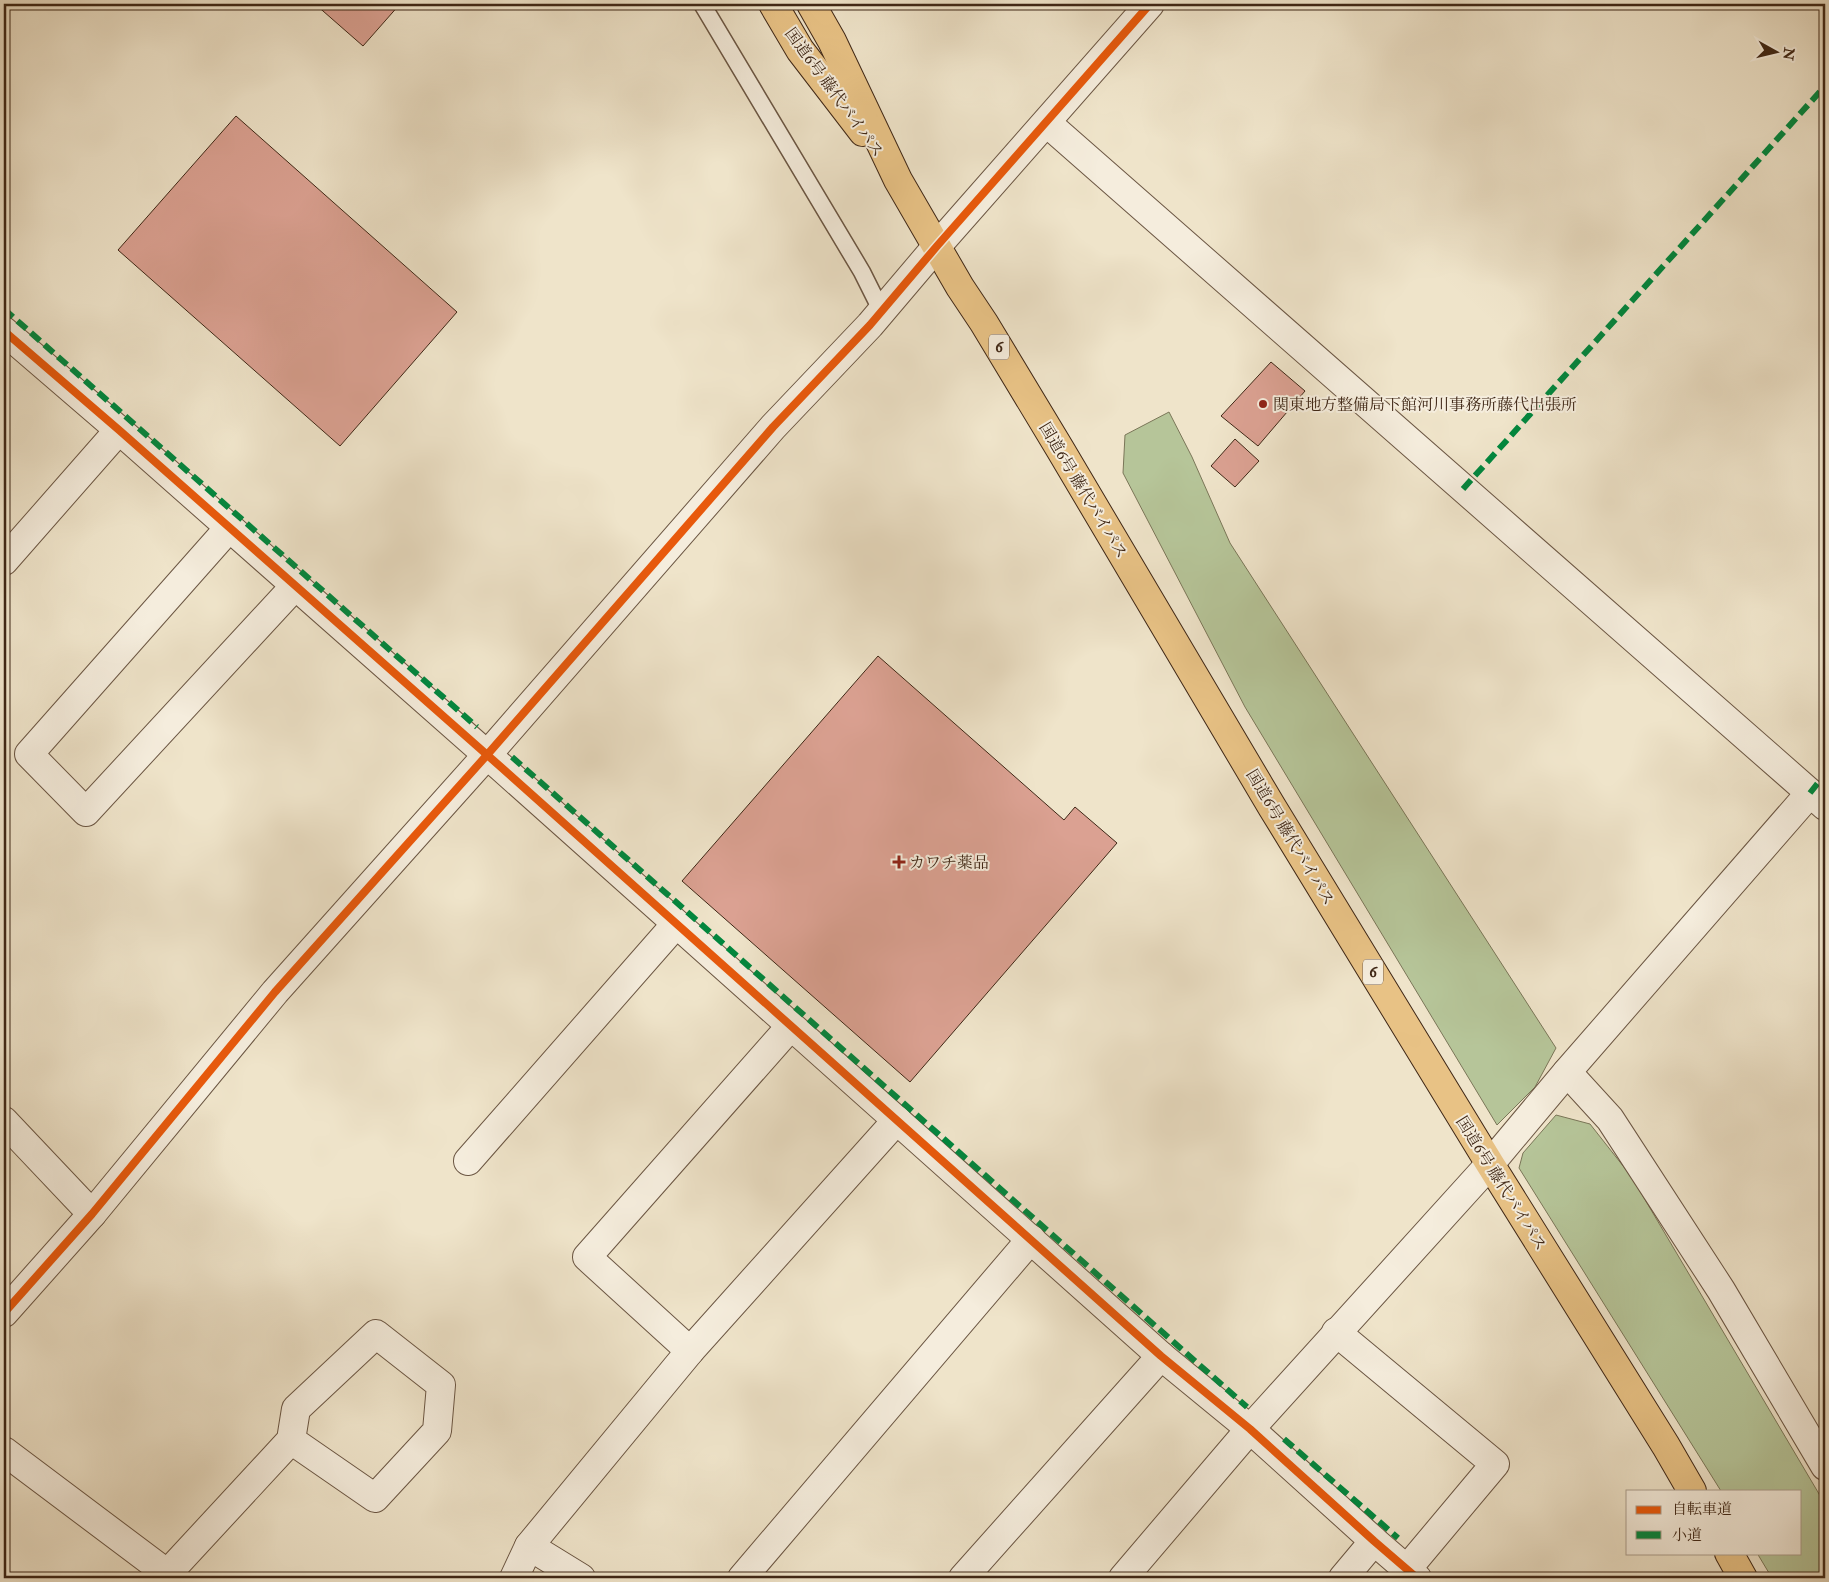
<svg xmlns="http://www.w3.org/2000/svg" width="1829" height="1582" font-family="'IM FELL Double Pica','Noto Serif JP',serif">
<rect width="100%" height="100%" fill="#efe4ca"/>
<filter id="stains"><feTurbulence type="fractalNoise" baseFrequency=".004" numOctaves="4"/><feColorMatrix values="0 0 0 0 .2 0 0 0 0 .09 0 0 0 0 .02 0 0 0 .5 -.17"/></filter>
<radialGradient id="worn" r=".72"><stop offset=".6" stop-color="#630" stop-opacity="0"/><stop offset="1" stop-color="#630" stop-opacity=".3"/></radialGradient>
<!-- green -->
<g fill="#b6c599" stroke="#7a7658">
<polygon points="1169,412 1192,457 1230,543 1556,1048 1535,1087 1497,1125 1245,707 1123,473 1125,435"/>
<polygon points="1556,1115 1590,1124 1631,1176 1825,1504 1825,1578 1772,1578 1757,1553 1800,1553 1800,1491 1721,1491 1519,1168 1523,1153"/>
</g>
<!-- building -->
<g fill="#dba192" stroke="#3f2716">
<polygon points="315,4 400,4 363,46"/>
<polygon points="236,116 457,312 340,446 118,250"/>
<polygon points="1271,362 1305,391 1258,446 1221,416"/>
<polygon points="1235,439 1259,461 1235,487 1211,466"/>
<polygon points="878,656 1064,820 1075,807 1117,843 910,1082 682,881"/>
</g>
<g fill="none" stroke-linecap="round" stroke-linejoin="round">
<!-- service casing -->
<g stroke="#6b5643" stroke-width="19">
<polyline id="service" points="702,4 862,272 882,312"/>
</g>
<!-- minor casing -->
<g stroke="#6b5643" stroke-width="30">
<g id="minor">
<polyline points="1047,123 1825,806"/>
<polyline points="4,331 119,430 502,768 1161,1356 1250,1429 1374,1541 1417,1578"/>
<polyline points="229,528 29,754 86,812 295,586"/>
<polyline points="4,561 119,430"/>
<polyline points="1567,1072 1610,1119 1721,1290 1825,1466"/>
<polyline points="4,1121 92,1214"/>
<polyline points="468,1161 676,924"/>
<polyline points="4,1313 92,1214 275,992 487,755 773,427 870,325 937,246 1150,4"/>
<polyline points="1336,1332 1495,1464 1407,1569"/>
<polyline points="690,1351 587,1257 790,1027"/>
<polyline points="4,1451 173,1578"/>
<polyline points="529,1546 581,1578"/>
<polyline points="168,1573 291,1440 375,1498 437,1431 441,1385 376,1334 296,1409 291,1440"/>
<polyline points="514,1578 529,1546 690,1351 897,1120"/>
<polyline points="742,1578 1031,1239"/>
<polyline points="963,1578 1161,1356"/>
<polyline points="1123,1578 1250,1429 1490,1164 1567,1072 1810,793"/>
<polyline points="1343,1578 1374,1541"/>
</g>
</g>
<!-- trunk casing -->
<g stroke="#3f2716" stroke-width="30">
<g id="trunk">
<polyline points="773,4 800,50 863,132"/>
<polyline points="811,4 832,41 898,180 960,287 984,323 1060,449 1272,807 1490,1164 1666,1446 1692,1491"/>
<polyline points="1729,1553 1743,1578"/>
</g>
</g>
<!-- service -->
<use href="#service" stroke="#f5eddd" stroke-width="16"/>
<!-- minor -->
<use href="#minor" stroke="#f5eddd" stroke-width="28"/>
<!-- trunk -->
<use href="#trunk" stroke="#e8c285" stroke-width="28"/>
<!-- quiet -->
<g stroke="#00873e" stroke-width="6" stroke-dasharray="12 6" stroke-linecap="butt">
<polyline points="4,309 477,727"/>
<polyline points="1463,489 1825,86"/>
<polyline points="512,757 1247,1407"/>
<polyline points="1810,793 1825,774"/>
<polyline points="1284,1439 1398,1538"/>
<polyline points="1437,1575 1441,1578"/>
</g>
<!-- cycleway casing -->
<g stroke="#f5eddd" stroke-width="11">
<g id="cycleway">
<polyline points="4,331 119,430 502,768 1161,1356 1250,1429 1374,1541 1417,1578"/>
<polyline points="4,1313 92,1214 275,992 487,755 773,427 870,325 937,246 1150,4"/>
</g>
</g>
<!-- cycleway -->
<use href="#cycleway" stroke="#e8590c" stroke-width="8"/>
</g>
<!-- markers -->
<g fill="#8f2418" stroke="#f5eddd" stroke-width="2">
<circle cx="1263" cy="404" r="5"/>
<path d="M896.5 854.5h5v5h5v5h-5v5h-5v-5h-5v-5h5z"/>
</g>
<g text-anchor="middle" stroke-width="4" stroke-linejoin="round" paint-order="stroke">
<!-- shield labels -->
<g fill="#f5eddd" stroke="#766252" stroke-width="1">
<rect x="989" y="334.5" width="20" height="25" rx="4"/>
<rect x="1363" y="959.5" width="20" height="25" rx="4"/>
</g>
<g font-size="15" font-weight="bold" fill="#3f2716">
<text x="999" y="352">6</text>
<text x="1373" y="977">6</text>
</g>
<!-- street labels -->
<g font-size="16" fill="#3f2716" stroke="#f5eddd">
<text transform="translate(835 92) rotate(54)" y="6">国道6号 藤代バイパス</text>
<text transform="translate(1084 490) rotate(59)" y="6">国道6号 藤代バイパス</text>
<text transform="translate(1291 837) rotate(59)" y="6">国道6号 藤代バイパス</text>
<text transform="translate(1502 1183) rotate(58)" y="6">国道6号 藤代バイパス</text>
</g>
<!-- poi labels -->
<g font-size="16" fill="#3f2716" stroke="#f5eddd" text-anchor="start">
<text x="1273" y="410">関東地方整備局下館河川事務所藤代出張所</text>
<text x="909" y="868">カワチ薬品</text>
</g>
</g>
<!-- margin -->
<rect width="1829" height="1582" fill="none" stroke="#efe4ca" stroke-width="20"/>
<rect x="5" y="5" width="1819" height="1572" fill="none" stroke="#3f2716" stroke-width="2.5"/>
<rect x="10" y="10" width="1809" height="1562" fill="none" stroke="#3f2716"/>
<!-- legend -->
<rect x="1626" y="1490" width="175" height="65" fill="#f5eddd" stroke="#ac9e8d"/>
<rect x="1636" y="1506" width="25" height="8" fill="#e8590c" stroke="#ac9e8d"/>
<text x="1672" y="1514" font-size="15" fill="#3f2716">自転車道</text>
<rect x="1636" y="1531" width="25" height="8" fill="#00873e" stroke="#ac9e8d"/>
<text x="1672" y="1540" font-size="15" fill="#3f2716">小道</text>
<!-- north arrow -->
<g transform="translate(1776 52) rotate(98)" stroke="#f5eddd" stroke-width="4" paint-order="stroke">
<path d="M0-4L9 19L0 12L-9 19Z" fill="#3f2716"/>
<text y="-8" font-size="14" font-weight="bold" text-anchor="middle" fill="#3f2716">N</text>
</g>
<rect width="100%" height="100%" filter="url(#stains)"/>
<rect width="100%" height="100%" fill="url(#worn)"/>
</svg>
